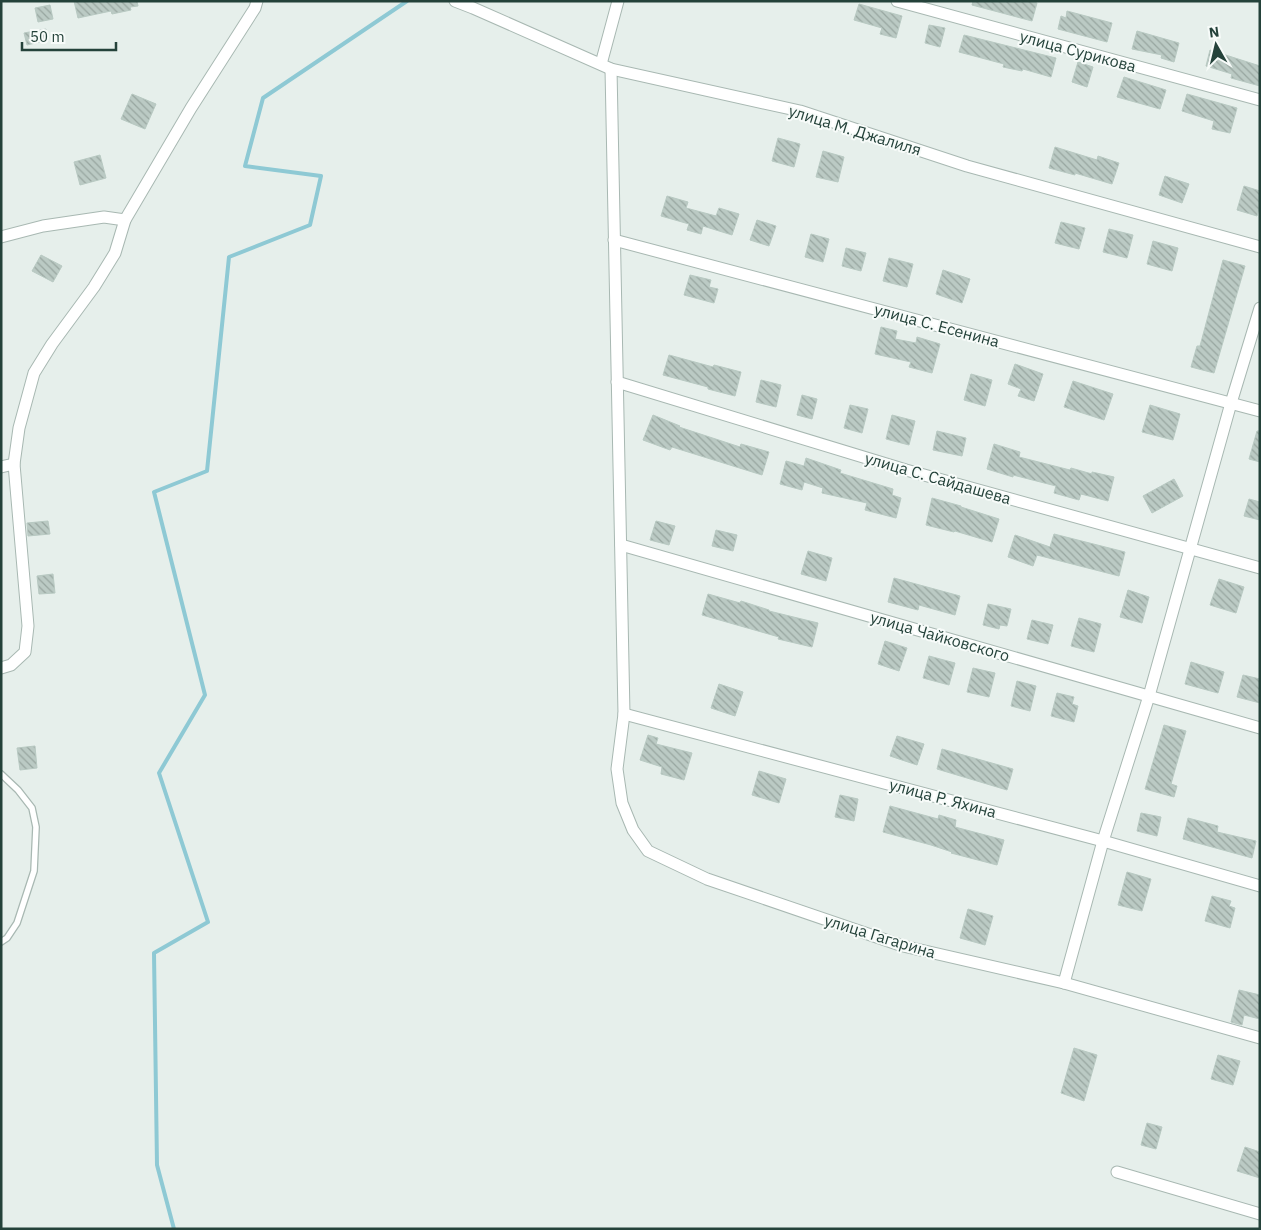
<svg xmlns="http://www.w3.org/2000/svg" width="1261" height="1230" font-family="'IBM Plex Sans',sans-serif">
<defs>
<pattern id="building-back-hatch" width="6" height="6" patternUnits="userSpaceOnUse" patternTransform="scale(1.25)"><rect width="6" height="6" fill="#bbcac4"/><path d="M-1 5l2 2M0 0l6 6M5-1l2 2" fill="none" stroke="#98a6a0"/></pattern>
</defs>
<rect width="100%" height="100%" fill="#e6efeb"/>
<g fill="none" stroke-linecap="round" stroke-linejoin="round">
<!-- stream -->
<polyline stroke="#8ec9d4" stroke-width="4" points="174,1229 157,1165 154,953 208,922 159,773 205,695 154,492 207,471 229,257 310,225 321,176 245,166 263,98 407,1"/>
</g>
<!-- building -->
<g fill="url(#building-back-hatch)" stroke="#b8c9c2">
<polygon points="74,1 137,1 138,6 130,7 131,10 112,14 111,11 78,18"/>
<polygon points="973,1 1030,1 1037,3 1032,21 972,5"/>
<polygon points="859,4 902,16 896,38 880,34 882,28 854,20"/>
<polygon points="50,5 53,19 38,22 35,8"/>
<polygon points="1067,11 1112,23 1107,42 1058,29 1061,16 1066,18"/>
<polygon points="929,25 945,28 940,47 925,43"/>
<polygon points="46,29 48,40 27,45 24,33"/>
<polygon points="1137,31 1179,43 1174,62 1161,58 1162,55 1132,49"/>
<polygon points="964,35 1056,58 1051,77 1023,69 1022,71 1003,67 1004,64 959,52"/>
<polygon points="1210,50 1260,66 1260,86 1231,78 1232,74 1206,66"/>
<polygon points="1078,62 1093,67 1087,87 1072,82"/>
<polygon points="1124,77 1166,90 1160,109 1117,97"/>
<polygon points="132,94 156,104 145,129 121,119"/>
<polygon points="1187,94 1237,108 1230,133 1212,129 1214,121 1182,111"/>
<polygon points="778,138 800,144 794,167 772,161"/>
<polygon points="1055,147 1097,160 1098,156 1119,163 1112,184 1075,173 1075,175 1049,168"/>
<polygon points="823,151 844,157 838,182 816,177"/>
<polygon points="100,155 106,178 80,185 74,162"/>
<polygon points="1165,176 1189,184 1182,203 1159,195"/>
<polygon points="1244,186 1260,191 1260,205 1257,216 1237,210"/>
<polygon points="667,196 688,202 686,208 716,216 719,208 739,214 732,235 703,226 701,234 687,230 689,224 661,216"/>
<polygon points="757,220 776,226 769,246 750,240"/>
<polygon points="1061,222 1085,228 1079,249 1055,243"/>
<polygon points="1109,229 1133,235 1127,258 1103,252"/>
<polygon points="811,234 829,239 823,262 805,257"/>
<polygon points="1153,241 1178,248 1172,271 1147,264"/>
<polygon points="846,248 866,253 861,271 842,266"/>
<polygon points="41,255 62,266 53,282 32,271"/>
<polygon points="889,258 913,264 907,287 883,281"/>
<polygon points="1223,260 1245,266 1214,373 1191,367 1197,346 1200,346"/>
<polygon points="943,270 970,279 962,303 936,294"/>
<polygon points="690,275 711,280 709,287 718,289 714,303 684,295"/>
<polygon points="881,327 897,331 895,339 916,343 917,337 940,344 932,373 909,367 911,362 875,354"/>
<polygon points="669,355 713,367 714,365 741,372 735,396 708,389 708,387 663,375"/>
<polygon points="1015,364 1043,374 1034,401 1018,396 1021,389 1008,384"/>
<polygon points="971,374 992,380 985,406 964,400"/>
<polygon points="761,380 781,385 776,407 756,402"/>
<polygon points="1073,381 1113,394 1104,420 1064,407"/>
<polygon points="802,395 817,399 812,419 797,415"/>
<polygon points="850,405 868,409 862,433 844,428"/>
<polygon points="1150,405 1180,414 1173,440 1142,432"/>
<polygon points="653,415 680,426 679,427 740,447 741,444 769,452 762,475 672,447 670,450 643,440"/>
<polygon points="892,415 915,421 909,445 886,439"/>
<polygon points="937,431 966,438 962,456 933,450"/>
<polygon points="1257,431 1260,431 1260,462 1249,459"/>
<polygon points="994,444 1020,452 1019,457 1070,470 1071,468 1092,474 1092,472 1114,477 1108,501 1081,494 1079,500 1054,493 1056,486 1013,475 1013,477 987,469"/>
<polygon points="806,458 841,470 840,473 893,489 892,495 901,498 896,518 865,510 867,503 822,493 823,488 804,482 802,490 780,484 786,461 804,466"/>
<polygon points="1174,479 1183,496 1152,513 1143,496"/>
<polygon points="932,498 961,506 961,507 999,519 992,542 955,531 954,532 926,525"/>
<polygon points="1249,499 1260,502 1260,520 1244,516"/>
<polygon points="48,521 50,534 28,536 27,523"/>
<polygon points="656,521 675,526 669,545 650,540"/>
<polygon points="716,530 737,535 733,551 712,546"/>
<polygon points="1054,534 1125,552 1119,576 1037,555 1033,566 1008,557 1015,535 1050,547"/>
<polygon points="808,551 832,558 826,581 801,574"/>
<polygon points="53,574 55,593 39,594 37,576"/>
<polygon points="894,578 960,596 955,615 919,605 918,610 888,602"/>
<polygon points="1219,579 1244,587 1236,613 1210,605"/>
<polygon points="1128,590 1149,597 1142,623 1120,617"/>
<polygon points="708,594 740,603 741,601 769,610 769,611 818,623 812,647 778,639 779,637 702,615"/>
<polygon points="988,604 1011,609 1007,626 1000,625 999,629 983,625"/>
<polygon points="1079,618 1101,624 1094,652 1071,646"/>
<polygon points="1032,620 1053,625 1048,644 1027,639"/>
<polygon points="885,641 907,648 899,671 878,664"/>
<polygon points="929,656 955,663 949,685 923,678"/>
<polygon points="1191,662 1224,672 1218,693 1185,684"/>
<polygon points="973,668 995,673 989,697 967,692"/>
<polygon points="1243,675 1260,679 1260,703 1237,697"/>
<polygon points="1017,681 1036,686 1030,711 1011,706"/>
<polygon points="719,684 743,692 735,716 711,708"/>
<polygon points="1057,693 1074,697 1072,704 1078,706 1074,722 1051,716"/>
<polygon points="1164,725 1186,731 1171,784 1177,786 1174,797 1145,789"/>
<polygon points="648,735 658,738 656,744 692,753 684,780 661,774 662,767 640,760"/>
<polygon points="897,736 924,744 917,765 890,756"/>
<polygon points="35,746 37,768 20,770 17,748"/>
<polygon points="942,749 1013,769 1007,790 937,769"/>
<polygon points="759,771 786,779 779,803 752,795"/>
<polygon points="840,795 858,799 854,821 835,817"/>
<polygon points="890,806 938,819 939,815 956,820 955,827 1004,840 997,865 951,853 952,852 931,845 883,832"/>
<polygon points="1141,813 1161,817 1157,836 1137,831"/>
<polygon points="1188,818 1218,826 1217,832 1256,841 1252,858 1183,839"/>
<polygon points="1127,872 1151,879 1142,911 1118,905"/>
<polygon points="1212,896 1231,901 1229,906 1235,908 1230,928 1205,921"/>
<polygon points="968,909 993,916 985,945 960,938"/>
<polygon points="1239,990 1260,995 1260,1019 1244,1015 1242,1025 1231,1022"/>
<polygon points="1074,1048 1097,1055 1084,1101 1061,1093"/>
<polygon points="1218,1055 1240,1061 1233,1085 1211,1079"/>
<polygon points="1147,1123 1162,1127 1156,1149 1141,1145"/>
<polygon points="1245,1147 1260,1152 1260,1178 1237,1171"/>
</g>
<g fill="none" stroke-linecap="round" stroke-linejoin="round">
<!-- lane casing -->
<g stroke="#a8b8b2" stroke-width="8">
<polyline id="lane" points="1,774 18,790 32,808 36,827 34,871 17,923 7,938 1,942"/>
</g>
<!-- street casing -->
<g stroke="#a8b8b2" stroke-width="13">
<g id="street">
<polyline points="455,1 473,8 611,69 800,111 967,166 1260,247"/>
<polyline points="897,1 1260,100"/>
<polyline points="601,64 618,1"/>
<polyline points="611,69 624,714 617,769 622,803 633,830 648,851 707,879 903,946 1064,983 1260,1038"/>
<polyline points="1,237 43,226 104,217 125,220 191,108 255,8 257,1"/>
<polyline points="614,240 1260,411"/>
<polyline points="617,382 906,470 1260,568"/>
<polyline points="1,467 14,464"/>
<polyline points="621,545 1260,728"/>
<polyline points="1,668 11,665 25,652 28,626 14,464 19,428 34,373 52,344 94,287 115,253 125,220"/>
<polyline points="624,714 1103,841 1260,886"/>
<polyline points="1064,983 1103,841 1149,696 1231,403 1260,308"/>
<polyline points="1117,1172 1260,1214"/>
</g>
</g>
<!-- lane -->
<use href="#lane" stroke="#fff" stroke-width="5.5"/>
<!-- street -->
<use href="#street" stroke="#fff" stroke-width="11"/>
</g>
<g text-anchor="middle" stroke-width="4" stroke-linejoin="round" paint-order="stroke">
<!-- street labels -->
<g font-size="16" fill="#24423a" stroke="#f7fbf9">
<text transform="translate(1078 51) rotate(15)" y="6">улица Сурикова</text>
<text transform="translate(855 130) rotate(17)" y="6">улица М. Джалиля</text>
<text transform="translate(937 325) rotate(15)" y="6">улица С. Есенина</text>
<text transform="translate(938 478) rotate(16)" y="6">улица С. Сайдашева</text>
<text transform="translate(940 636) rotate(16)" y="6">улица Чайковского</text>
<text transform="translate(943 798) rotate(15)" y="6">улица Р. Яхина</text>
<text transform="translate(880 936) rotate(17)" y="6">улица Гагарина</text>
</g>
</g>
<!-- border -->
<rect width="1261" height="1230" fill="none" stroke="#24423a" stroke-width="5"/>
<!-- north arrow -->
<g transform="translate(1216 45) rotate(352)" stroke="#f7fbf9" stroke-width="4" paint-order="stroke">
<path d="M0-4L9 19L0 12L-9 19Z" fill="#24423a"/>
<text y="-8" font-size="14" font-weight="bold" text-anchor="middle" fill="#24423a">N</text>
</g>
<!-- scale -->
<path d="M22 42v8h94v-8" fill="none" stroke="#24423a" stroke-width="2.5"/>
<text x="30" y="42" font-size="15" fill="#24423a" stroke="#f7fbf9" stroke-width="4" paint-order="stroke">50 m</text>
</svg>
